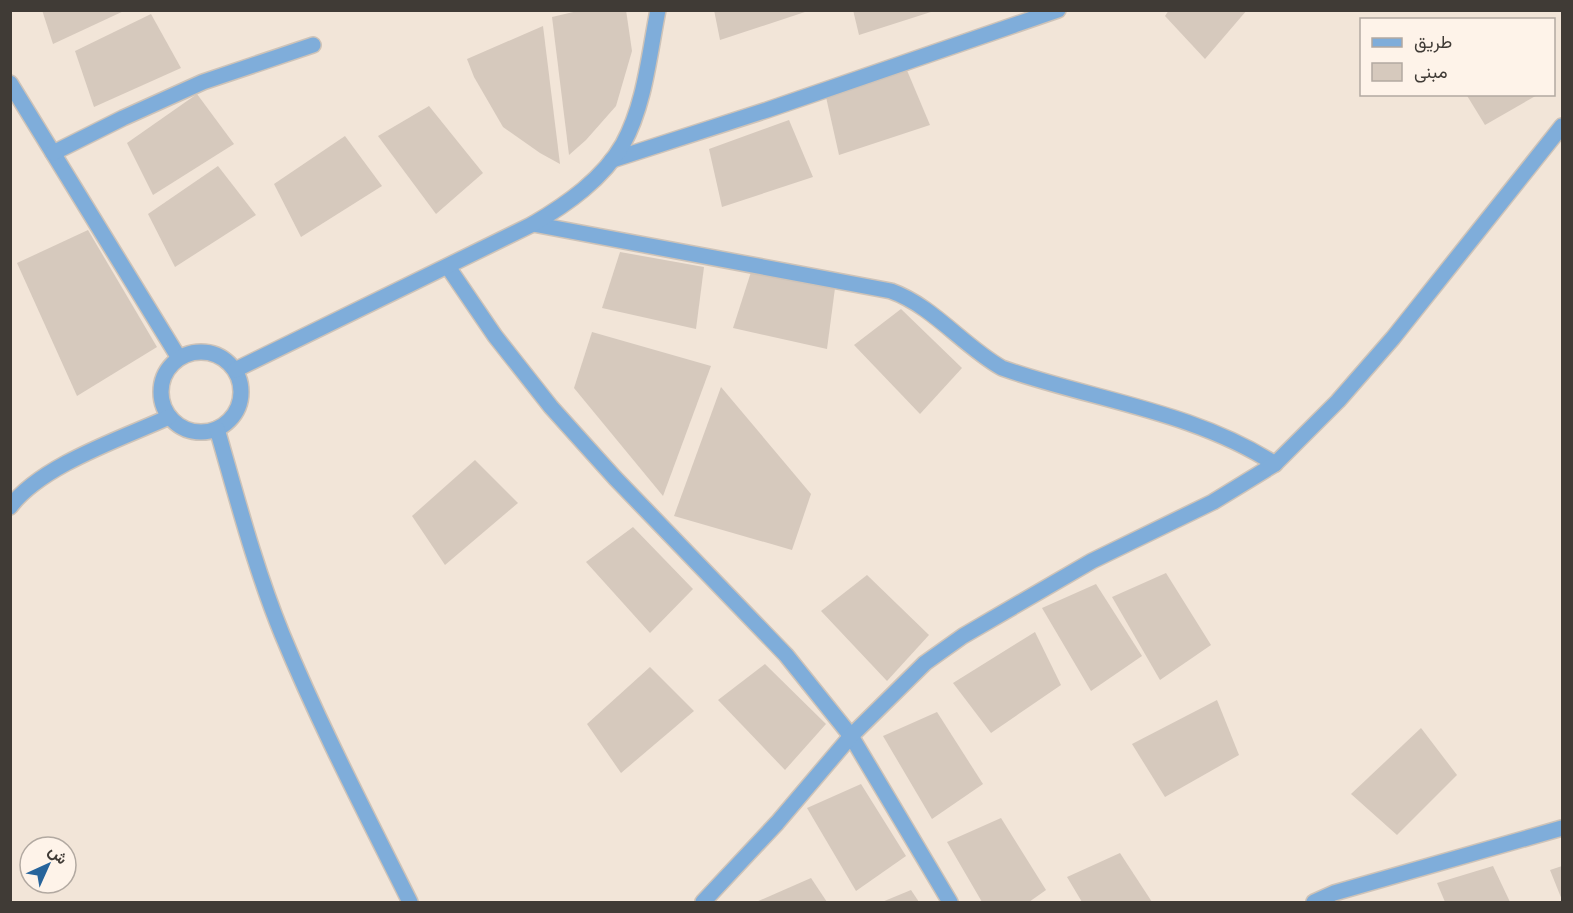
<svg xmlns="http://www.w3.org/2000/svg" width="1573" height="913" font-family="Karla,Vazirmatn,sans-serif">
<rect width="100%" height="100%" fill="#f2e5d8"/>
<!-- building -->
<g fill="#d6c9bd">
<polygon points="42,10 126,10 53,44"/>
<polygon points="582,10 626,10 632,51 616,106 586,140 569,155 552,17"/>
<polygon points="714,10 808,10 808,11 720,40"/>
<polygon points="853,10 934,10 934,11 859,35"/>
<polygon points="1169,10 1247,10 1205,59 1165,16"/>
<polygon points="151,14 181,68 94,107 75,51"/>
<polygon points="543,26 560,164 540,153 503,127 474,77 467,59"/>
<polygon points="906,68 930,125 839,155 826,97"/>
<polygon points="197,94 234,144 153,195 127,143"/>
<polygon points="1466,94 1539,94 1485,125"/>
<polygon points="429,106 483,173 436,214 378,136"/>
<polygon points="789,120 813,177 722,207 709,149"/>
<polygon points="345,136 382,186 301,237 274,184"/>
<polygon points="218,166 256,215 175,267 148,214"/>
<polygon points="88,230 157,347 77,396 17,263"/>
<polygon points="620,252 704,267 696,329 602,308"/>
<polygon points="751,272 835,288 827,349 733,328"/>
<polygon points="901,309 962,368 920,414 854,345"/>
<polygon points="592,332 711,366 663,496 574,388"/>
<polygon points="721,387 811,494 792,550 674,516"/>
<polygon points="475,460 518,503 445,565 412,516"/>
<polygon points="633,527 693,589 650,633 586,562"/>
<polygon points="1166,573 1211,645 1160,680 1112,597"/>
<polygon points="867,575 929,635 887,681 821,611"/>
<polygon points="1096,584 1142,656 1091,691 1042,608"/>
<polygon points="1035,632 1061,685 991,733 953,683"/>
<polygon points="765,664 826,724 785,770 718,700"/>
<polygon points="650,667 694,711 621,773 587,724"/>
<polygon points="1217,700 1239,755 1165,797 1132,744"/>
<polygon points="937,712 983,784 932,819 883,736"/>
<polygon points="1421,728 1457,775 1397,835 1351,794"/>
<polygon points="861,784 906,856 856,891 807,808"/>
<polygon points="1001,818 1046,890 1029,902 982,902 947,842"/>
<polygon points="1120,853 1152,902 1082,902 1067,877"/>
<polygon points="1493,866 1510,902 1445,902 1437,883"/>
<polygon points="1562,866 1562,900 1550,870"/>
<polygon points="811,878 827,902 756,902"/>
<polygon points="911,890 919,902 882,902"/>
</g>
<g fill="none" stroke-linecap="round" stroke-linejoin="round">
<!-- street casing -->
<g stroke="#cec3b8" stroke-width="18">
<g id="street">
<polyline points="10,83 179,358"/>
<polyline points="53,153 123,118 203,82 313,45"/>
<polyline points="612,160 767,110 1058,10"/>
<path d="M533,224l358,67c42,15 72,55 111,77 91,32 191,43 273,96"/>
<polyline points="448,267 495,336 551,407 615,478 786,655 851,736 950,902"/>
<circle cx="201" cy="392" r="40"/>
<path d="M235,370l298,-146c34,-20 70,-45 90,-80 22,-40 26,-89 35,-134"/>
<path d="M217,429c20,69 38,139 65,205 38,92 84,180 128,268"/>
<path d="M10,507c31,-42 113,-69 159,-90"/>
<polyline points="703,902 777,823 851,736 925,663 963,636 1092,561 1213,502 1275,464 1338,401 1393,338 1562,126"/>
<polyline points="1314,902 1334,893 1562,828"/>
</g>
</g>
<!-- street -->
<use href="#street" stroke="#7fadda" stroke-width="15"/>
</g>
<!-- border -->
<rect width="1573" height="913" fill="none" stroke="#403b36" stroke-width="24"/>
<!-- legend -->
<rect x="1360" y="18" width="195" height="78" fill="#fef3e9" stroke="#b2a9a1" stroke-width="1.5"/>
<rect x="1372" y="38" width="30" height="9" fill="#7fadda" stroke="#b2a9a1" stroke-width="1.5"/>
<text x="1414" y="48" font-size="18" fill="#403b36">طريق</text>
<rect x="1372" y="63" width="30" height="18" fill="#d6c9bd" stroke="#b2a9a1" stroke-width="1.5"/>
<text x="1414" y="78" font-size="18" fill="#403b36">مبنى</text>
<!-- north arrow -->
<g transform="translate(48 865) rotate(45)"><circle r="28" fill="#fef3e9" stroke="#b2a9a1" stroke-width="1.5"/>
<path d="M0-4.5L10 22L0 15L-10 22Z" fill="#27649b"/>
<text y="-9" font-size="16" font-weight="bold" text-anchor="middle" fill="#403b36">ش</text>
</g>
</svg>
